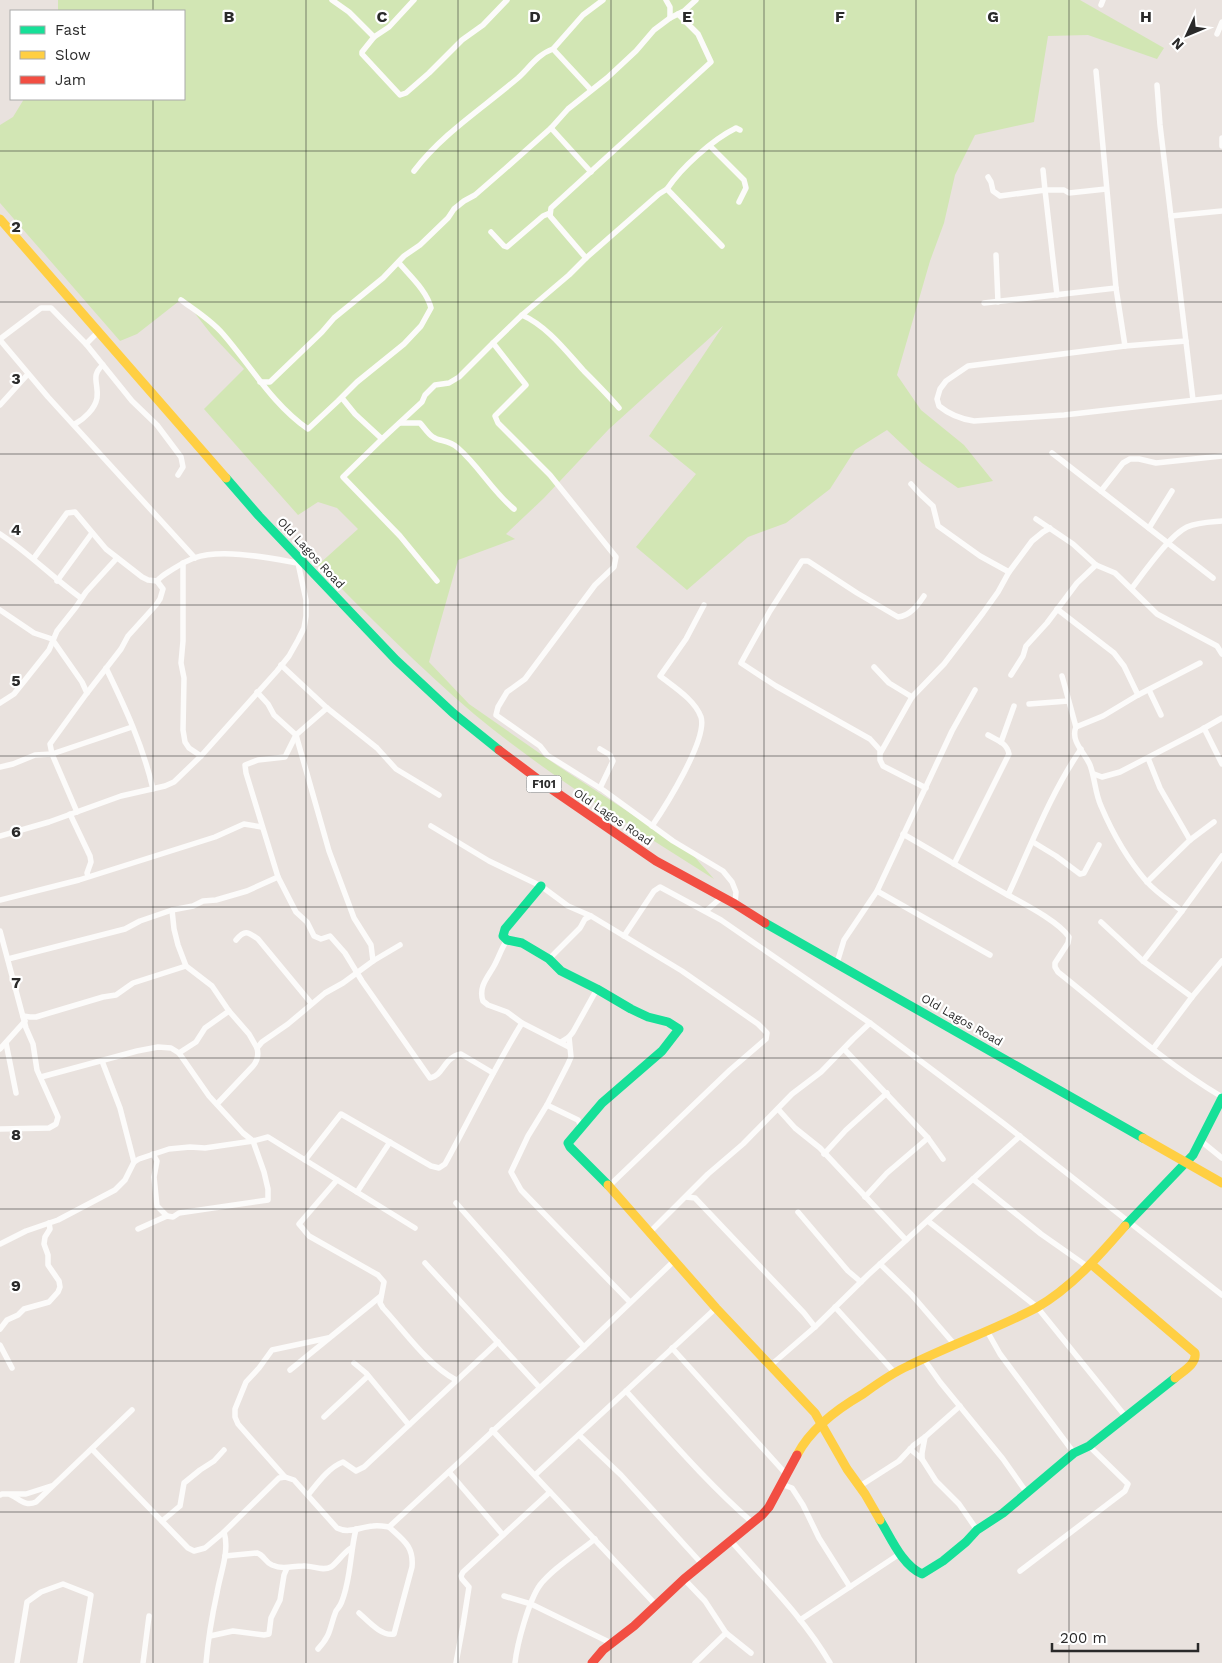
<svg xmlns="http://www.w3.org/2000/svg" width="1222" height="1663" font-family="'Work Sans',sans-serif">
<rect width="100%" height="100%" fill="#e9e2de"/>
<!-- green -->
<path fill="#d2e6b4" d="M58,0h1022l84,48 -7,11 -69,-24 -40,1 -14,86 -59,13 -20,40 -11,48 -14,38 -33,114 24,35 43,35 29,36 -35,7 -36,-25 -35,-33 -32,20 -25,39 -44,34 -38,14 -61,53 -51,-43 60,-73 -47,-38 74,-110 -114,103 -65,69 -38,36 9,5 -57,21 -29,102 40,42 89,62 92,60 35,20 29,33c-82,-52 -165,-103 -240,-165 -55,-47 -105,-98 -156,-149l40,-36 -21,-21 -19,-6 -20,13 -94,-106 40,-40 -33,-35 -28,-36 -46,36 -17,7 -120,-138v-78l13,-8 11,-18h160v-88h-126z"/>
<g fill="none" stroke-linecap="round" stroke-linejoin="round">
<!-- street -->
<g stroke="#fcfbfa" stroke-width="5.5">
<polyline points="332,0 349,12 374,37"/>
<polyline points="414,0 389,27 374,37 362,52 362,54 400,95 406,93 429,73 462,40 483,25 507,0"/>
<polyline points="666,0 670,7 670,18"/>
<polyline points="1101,5 1103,0"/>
<polyline points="1217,34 1222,22"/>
<polyline points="1096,71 1116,288 1125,346"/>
<polyline points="1157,85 1160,125 1193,400"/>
<polyline points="591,90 553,49 583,15 603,0"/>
<polyline points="551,128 591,172"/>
<polyline points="1222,138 1222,146"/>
<polyline points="710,146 744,180 746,188 739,202"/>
<polyline points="1043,170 1045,190 1064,190 1069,193 1106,189"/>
<path d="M414,171c28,-37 69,-63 104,-93 11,-10 20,-24 35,-29"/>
<polyline points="988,177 991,182 993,191 1000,196 1045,190 1057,295"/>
<path d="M667,189c15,-22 45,-49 69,-61l4,2"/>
<polyline points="1171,216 1222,211"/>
<polyline points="491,232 504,246 507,247 543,216 550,213"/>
<polyline points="996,255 998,302"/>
<polyline points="586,258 659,194 667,189 722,246"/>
<path d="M181,300c15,11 30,20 42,34 28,32 49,70 85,95l30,-28 19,-19 47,-38 17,-18 10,-18c-4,-17 -21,-32 -32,-45"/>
<polyline points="984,303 1116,288"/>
<polyline points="522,315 569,275 586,258 550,216 551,208 711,62 698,34 678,14"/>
<polyline points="99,331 86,344 132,401 157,425 181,457 183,467 178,475"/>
<polyline points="0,339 41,308 51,308 86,344"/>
<polyline points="0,340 48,397 195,558"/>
<path d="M1186,341l-61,5 -157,20 -22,15 -6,8 -3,10 2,7c11,9 21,13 35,15l90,-6 158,-18"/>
<path d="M493,343l29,-28c25,11 44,36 62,56 12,12 24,24 35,37"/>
<polyline points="260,382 270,382 322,332 334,318 383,278 404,256 420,245 448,218 454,209 464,201 475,195 506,168 551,128 568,109 607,78 636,51 654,30 670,18 684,11 696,0"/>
<polyline points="342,398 355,414 382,439 422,402 425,395 435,385 449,383 459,377 493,343 526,385 495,416 498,423 550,475 616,557 614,567 595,585 525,679 507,692 498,707 496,715 540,746 547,755 603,790 673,841 723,871 732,882 736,892 735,904"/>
<polyline points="0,405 28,374"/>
<path d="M400,423h20c4,4 8,11 13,14 7,5 15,2 25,11 21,18 34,43 56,61"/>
<path d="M75,424c9,-5 20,-15 22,-26 2,-15 -7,-22 6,-33"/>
<polyline points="382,439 343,477 400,536 437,581"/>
<polyline points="1052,453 1101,491 1123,463 1130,459 1139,459 1156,463 1222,456"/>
<polyline points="911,484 920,494 933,506 938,526 980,556 1009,572"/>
<polyline points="1101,491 1213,578"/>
<polyline points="1036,519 1073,544 1096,565 1115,573 1157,614 1217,646 1222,654"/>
<polyline points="1149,528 1172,491"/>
<path d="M0,534c29,19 53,44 81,64"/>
<path d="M34,558l33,-45 8,-1 31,37 36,28 6,3 9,1c5,-6 10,-8 16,-12 6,-4 13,-8 21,-11 28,-10 75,0 104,5"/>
<polyline points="183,563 183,641 181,663 184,678 183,730 185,742 189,748 201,756"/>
<polyline points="57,581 92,533"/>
<path d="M1132,588c13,-17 38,-53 55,-61 11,-5 23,-5 35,-6"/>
<path d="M924,596c-6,9 -14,20 -26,21l-41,-24 -49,-32h-6l-32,50 -29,52 35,23 94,53 10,11v10l3,6 43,22"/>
<polyline points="1057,609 1114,653 1124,666 1138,695"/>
<polyline points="0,610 34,633 52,639 82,682 87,693"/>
<polyline points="281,665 327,708 377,748 396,769 439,795"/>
<polyline points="874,667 889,683 912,697"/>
<path d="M106,668c19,39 37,78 47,121"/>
<polyline points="1011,675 1023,656 1026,646 1047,623 1077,583 1096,565"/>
<polyline points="1062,676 1076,727"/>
<polyline points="1149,690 1161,715"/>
<polyline points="257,692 268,704 274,715 296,735 329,851 354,918 371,945 373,961"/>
<polyline points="0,703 14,694 49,650 57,631 76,607 86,592 117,558"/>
<polyline points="1029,704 1068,701"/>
<path d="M327,708l-31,27 -11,22 -27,3 -13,5 1,8 32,104 18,35 11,10 7,14 7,3 9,-3 15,17 17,28 68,97c13,-2 14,-21 31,-24l32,19"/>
<polyline points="1204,728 1222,764"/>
<polyline points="1001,742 1014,706"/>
<polyline points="600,749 610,755 613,761 600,788"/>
<polyline points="881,752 912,697 944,664 983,613 998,592 1009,572 1032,541 1043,532 1050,528"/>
<polyline points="1148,758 1160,788 1190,840"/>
<polyline points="0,767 13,764 35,755 52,754 132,727"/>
<polyline points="1094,774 1102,777 1120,772 1201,730 1222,718"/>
<polyline points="77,812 52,754 50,744 87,693 121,649 128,636 156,605 160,599 163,589 157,581"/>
<polyline points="70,814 90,856 91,862 87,873 88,876"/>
<polyline points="431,826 489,861 541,886 568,906 591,916 682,971 758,1024 767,1033 766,1039 730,1070 609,1186"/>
<path d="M652,826c13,-19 56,-87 49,-109 -6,-17 -27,-30 -41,-41l26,-37 18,-34"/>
<path d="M903,834c35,20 69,41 103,60 18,10 52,27 63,43l-1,6 -13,20v4l3,5c54,43 105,90 164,125"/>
<polyline points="0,836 49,822 121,796 165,786 174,782 201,756 277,671 289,656 298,640 304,628 306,616 306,600 298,563 301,559"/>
<polyline points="1033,842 1056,856 1080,874 1084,873 1099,845"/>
<path d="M954,864l55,-110c-2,-11 -12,-14 -21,-19"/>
<polyline points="1147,882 1190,840 1214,822"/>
<polyline points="877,891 990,955"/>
<path d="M1008,895c23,-49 42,-101 73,-146"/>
<polyline points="0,900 79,880 215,837 244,824 262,827"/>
<polyline points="172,910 174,929 178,945 186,966 212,986 229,1011 205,1028 196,1042 179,1053"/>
<polyline points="706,911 722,897"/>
<path d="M1182,911c-11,-9 -25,-18 -35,-29 -19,-22 -35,-50 -46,-76 -6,-13 -6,-28 -11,-41 -5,-12 -20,-24 -14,-38l27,-11 35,-21 62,-32"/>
<polyline points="1101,922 1143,961 1192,997"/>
<polyline points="0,931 26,1028 33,1044 37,1070 58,1117 56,1124 49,1128 0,1129"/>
<polyline points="624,936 654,891 660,887 721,920 870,1023 1003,1123 1222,1295"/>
<path d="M236,940c9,-11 12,-8 22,-1l53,64"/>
<path d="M507,940c-6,9 -8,17 -13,26 -6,11 -16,21 -11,35l5,4 19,7 15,11 47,24"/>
<polyline points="8,959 125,929 140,921 172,910 193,906 203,901 216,900 247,891 278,877"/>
<polyline points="549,959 580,928 585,919 591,916"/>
<polyline points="1143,961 1182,911 1222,856"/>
<polyline points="837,963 844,940 877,891 952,731 975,690"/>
<polyline points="229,1011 249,1034 257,1048"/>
<polyline points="23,1016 30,1017 36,1017 103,997 116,995 133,983 186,966"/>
<polyline points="569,1037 571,1057 568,1064 547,1105 528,1136 511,1172 521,1190 630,1302"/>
<polyline points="561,1042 569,1037 573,1032 597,989"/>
<polyline points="6,1043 16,1093"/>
<polyline points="0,1049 25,1021"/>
<polyline points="844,1049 928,1138 943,1159"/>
<polyline points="1153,1049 1192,997 1222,961"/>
<polyline points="102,1061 120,1108 134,1162"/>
<polyline points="41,1077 137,1051 158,1047 171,1048 179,1053 209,1096 243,1133 253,1141 264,1172 268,1189 268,1200 179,1213 173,1217 167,1216 138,1229"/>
<path d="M217,1104l36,-38c5,-6 6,-11 4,-18l5,-6 26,-18 37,-31 18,-10 30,-22 27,-16"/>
<polyline points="547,1105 578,1120 581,1126"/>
<polyline points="778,1109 795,1128 820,1148 906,1240"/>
<polyline points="1201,1141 1222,1158"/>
<polyline points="153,1154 157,1161 154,1177 157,1206 167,1216"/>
<polyline points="824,1154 846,1130 887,1093"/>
<polyline points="305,1160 415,1228"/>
<polyline points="973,1179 1041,1234 1088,1267"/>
<path d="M337,1180l-38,44 10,12 69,39 6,7 -4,21 3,5c23,25 44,56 73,72"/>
<polyline points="357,1192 390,1142"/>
<polyline points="686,1197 695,1198 804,1313 815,1327"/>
<polyline points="865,1197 887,1173 928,1138"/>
<polyline points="456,1203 584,1347"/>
<polyline points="798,1212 848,1271 861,1282"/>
<polyline points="928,1221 1037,1307 1126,1417"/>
<polyline points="650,1232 708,1174 743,1144 792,1094 821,1072 853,1039 870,1023"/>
<path d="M0,1244l26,-13 32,-11 57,-30 10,-10 9,-18 5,-3 30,-10 21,-2 15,1 48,-7 15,-4 37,23 36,-46 90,52 8,2 6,-4c26,-47 49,-96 77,-141"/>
<polyline points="425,1263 539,1387"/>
<polyline points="880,1264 911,1294 955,1345"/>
<polyline points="835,1307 895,1373"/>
<polyline points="0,1329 7,1320 18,1315 24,1309 49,1302 58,1292 60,1287 59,1281 48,1265 48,1255 44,1244 45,1237 50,1229 49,1223"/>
<polyline points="987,1331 1000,1354 1074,1453"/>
<polyline points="0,1345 12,1368"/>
<polyline points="672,1348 786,1474"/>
<polyline points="923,1358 940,1382 1003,1459 1027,1493"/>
<polyline points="354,1363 366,1373 409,1425"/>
<polyline points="771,1365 815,1327 868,1275 1020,1136"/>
<polyline points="290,1370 381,1296"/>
<path d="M626,1391c41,45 81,92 127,132"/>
<polyline points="324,1417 368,1376"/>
<polyline points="492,1430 656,1605"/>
<polyline points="579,1435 621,1475 702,1564"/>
<path d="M92,1449l96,99 6,3 11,-3 19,-16 55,-54 6,-1 9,3 43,48c12,6 23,-1 36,-2 5,-1 10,0 16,1 14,13 25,19 23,40l-18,67c-12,3 -26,-13 -35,-21"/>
<polyline points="910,1449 922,1459 936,1481 959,1504 977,1530"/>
<polyline points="922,1459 922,1453 925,1437"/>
<polyline points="449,1472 503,1535"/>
<polyline points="535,1475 716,1308"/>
<polyline points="285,1477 238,1424 235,1417 235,1409 246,1382 259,1368 272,1350 328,1338"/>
<polyline points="781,1484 792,1488 803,1505 819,1538 850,1587"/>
<polyline points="860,1486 899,1461 914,1445 925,1437 960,1406"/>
<polyline points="0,1495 2,1494 26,1494 51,1486"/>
<path d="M11,1495c9,4 14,12 25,7l96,-92"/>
<path d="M308,1495c9,-11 21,-28 35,-33l13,9 8,-4 134,-125"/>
<polyline points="162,1521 180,1506 184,1483 200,1470 214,1461 224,1450"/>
<polyline points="389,1527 584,1347 675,1260"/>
<path d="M731,1541c34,39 73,77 99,122"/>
<path d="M225,1556l32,-3c7,2 8,9 15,12 13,5 19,1 31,1 10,-1 19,6 28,1 7,-5 12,-14 20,-19"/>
<polyline points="1020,1571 1125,1491 1128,1484 1089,1446"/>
<polyline points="684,1579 705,1601 726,1633 751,1653"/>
<polyline points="504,1596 531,1604 613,1644"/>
<polyline points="800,1620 901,1553"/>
<polyline points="210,1636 233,1631 264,1635 269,1634 271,1618 280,1600 284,1575 287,1568"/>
<path d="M318,1649c14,-15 11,-21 18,-38 2,-3 5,-6 6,-10 9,-23 8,-48 14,-72"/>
<polyline points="17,1663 27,1602 41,1592 63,1584 91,1595 80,1663"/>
<polyline points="143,1663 149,1616"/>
<path d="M206,1663c2,-23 6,-47 11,-70 3,-19 13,-42 7,-61"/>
<polyline points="456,1663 463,1625 469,1587 462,1579 461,1576 463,1572 550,1492"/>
<path d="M515,1663c2,-19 14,-63 25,-78 13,-17 38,-32 55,-46"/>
<polyline points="695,1663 726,1633"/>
</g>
<!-- fast -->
<g stroke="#16e098" stroke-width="9">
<polyline points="226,478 259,516 396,660 453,713 499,750"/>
<polyline points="541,886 505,929 503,936 507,940 522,943 549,959 561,971 597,989 631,1009 648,1017 668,1022 679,1029 662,1051 602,1103 568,1143 570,1147 608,1185"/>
<polyline points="765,923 1143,1138"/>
<polyline points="1125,1226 1193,1155 1222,1098"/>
<path d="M880,1520c11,18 22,45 42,54l21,-13 23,-19 11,-12 26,-17 71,-60 15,-7 86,-68"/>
</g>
<!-- slow -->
<g stroke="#ffcf43" stroke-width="9">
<polyline points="0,219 226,478"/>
<polyline points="1143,1138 1222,1183"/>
<polyline points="608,1185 716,1308 815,1413 847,1469 865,1494 880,1520"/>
<path d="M1091,1264l104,89c2,11 -12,18 -20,25"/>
<path d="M797,1455c14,-27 40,-46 66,-61 14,-10 29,-21 45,-28 42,-21 86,-36 128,-58 35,-20 63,-52 89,-82"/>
</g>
<!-- jam -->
<g stroke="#f24e42" stroke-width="9">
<polyline points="499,750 547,786 656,861 735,904 765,923"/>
<polyline points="592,1663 603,1650 634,1626 684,1579 762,1515 769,1507 797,1455"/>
</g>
</g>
<!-- grid -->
<path fill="none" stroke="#2a2a2a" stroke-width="1" stroke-opacity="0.55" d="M153,0v11M306,0v1663M458,0v1663M611,0v1663M764,0v1663M916,0v1663M1069,0v1663M153,99v1564M0,151h1222M0,302h1222M0,454h1222M0,605h1222M0,756h1222M0,907h1222M0,1058h1222M0,1209h1222M0,1361h1222M0,1512h1222"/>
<g text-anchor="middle" stroke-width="4.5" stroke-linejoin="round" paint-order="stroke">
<!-- shield labels -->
<rect fill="#fff" stroke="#6a6a6a" stroke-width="1" x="526.5" y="775.5" width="35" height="17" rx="4"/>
<g font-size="11" font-weight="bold" fill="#2a2a2a">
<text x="544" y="788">F101</text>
</g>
<!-- street labels -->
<g font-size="12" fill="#2a2a2a" stroke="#fff">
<text transform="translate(311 553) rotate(47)" y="4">Old Lagos Road</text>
<text transform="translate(613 817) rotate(34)" y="4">Old Lagos Road</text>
<text transform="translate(962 1020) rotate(30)" y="4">Old Lagos Road</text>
</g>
</g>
<g font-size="16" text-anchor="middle" font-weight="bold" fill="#2a2a2a" stroke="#fff" stroke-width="4.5" stroke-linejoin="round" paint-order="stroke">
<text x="229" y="22">B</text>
<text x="382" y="22">C</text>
<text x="535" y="22">D</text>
<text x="687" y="22">E</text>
<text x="840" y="22">F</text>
<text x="993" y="22">G</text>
<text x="1146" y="22">H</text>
<text x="16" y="232">2</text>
<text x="16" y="384">3</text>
<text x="16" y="535">4</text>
<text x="16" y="686">5</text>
<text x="16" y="837">6</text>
<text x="16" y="988">7</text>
<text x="16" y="1140">8</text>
<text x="16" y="1291">9</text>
</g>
<!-- legend -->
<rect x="10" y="10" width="175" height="90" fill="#ffffff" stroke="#aaaaaa"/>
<rect x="20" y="26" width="25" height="8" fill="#16e098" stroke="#aaaaaa"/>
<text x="55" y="35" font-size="15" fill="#2a2a2a">Fast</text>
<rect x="20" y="51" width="25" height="8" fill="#ffcf43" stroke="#aaaaaa"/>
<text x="55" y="60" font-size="15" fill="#2a2a2a">Slow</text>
<rect x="20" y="76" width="25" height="8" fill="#f24e42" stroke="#aaaaaa"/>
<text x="55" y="85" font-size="15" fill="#2a2a2a">Jam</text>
<!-- north arrow -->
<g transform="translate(1187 35) rotate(226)" stroke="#ffffff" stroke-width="4" paint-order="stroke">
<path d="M0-4L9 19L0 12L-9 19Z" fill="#2a2a2a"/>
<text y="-8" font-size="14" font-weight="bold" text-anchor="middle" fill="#2a2a2a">N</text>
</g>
<!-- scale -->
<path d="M1052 1643v8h146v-8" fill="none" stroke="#2a2a2a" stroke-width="2.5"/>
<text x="1060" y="1643" font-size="15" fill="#2a2a2a" stroke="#ffffff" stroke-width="4" paint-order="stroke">200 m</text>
</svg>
